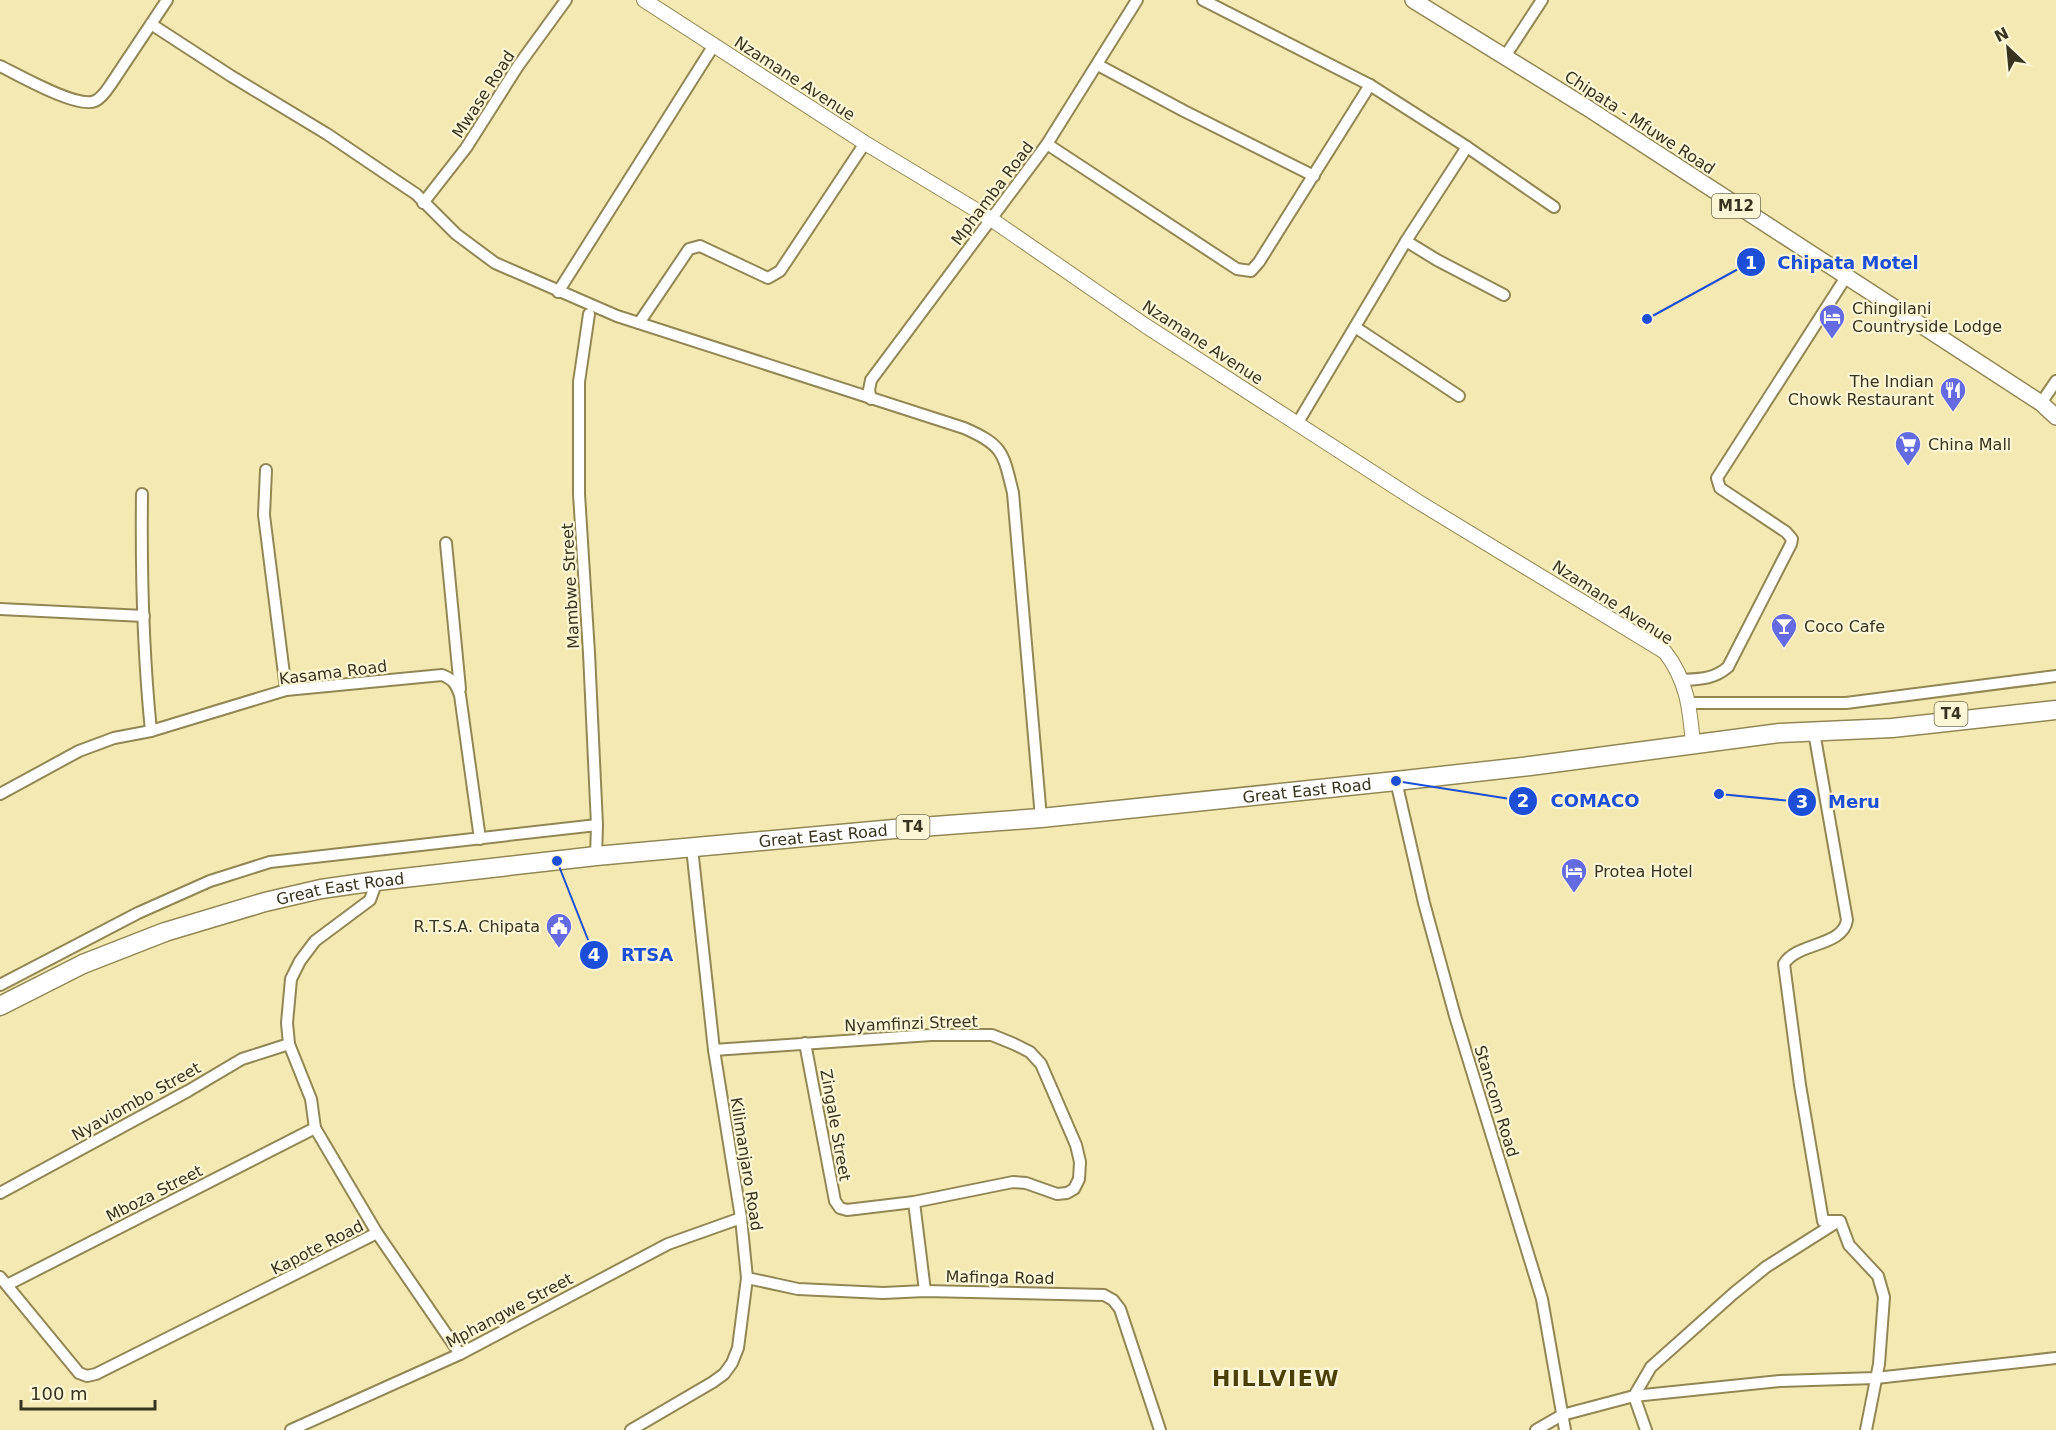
<svg xmlns="http://www.w3.org/2000/svg" width="2056" height="1430" font-family="'DejaVu Sans',sans-serif">
<rect width="100%" height="100%" fill="#f5e9b3"/>
<g fill="none" stroke-linecap="round" stroke-linejoin="round">
<!-- street casing -->
<g stroke="#928754" stroke-width="14">
<g id="street">
<polyline points="1203,0 1370,85 1467,147 1554,207"/>
<path d="M151,24l80,52 96,58 68,46 21,14 40,40 39,29 122,53 347,112c39,17 39,24 49,65l28,325"/>
<polyline points="1504,58 1542,0"/>
<polyline points="1098,65 1184,111 1314,176"/>
<path d="M0,66c19,9 77,43 95,35 7,-3 12,-11 16,-17l56,-84"/>
<polyline points="1047,144 1237,269 1251,271 1259,262 1370,85"/>
<polyline points="423,203 466,148 518,66 566,0"/>
<polyline points="1406,241 1437,260 1504,295"/>
<polyline points="558,292 714,45"/>
<polyline points="589,314 579,382 579,494 589,653 597,825 596,856"/>
<polyline points="639,323 689,249 700,246 768,278 780,271 865,143"/>
<polyline points="1355,327 1459,396"/>
<polyline points="871,399 869,390 871,380 1047,144 1137,0"/>
<polyline points="2041,403 2056,381"/>
<polyline points="1297,424 1406,241 1467,147"/>
<polyline points="266,470 264,515 286,690"/>
<path d="M142,494c-1,78 1,158 9,237"/>
<polyline points="446,543 460,689"/>
<polyline points="0,609 144,616"/>
<path d="M1682,680c19,-1 32,-1 46,-13l63,-123 1,-5 -6,-7 -66,-44 -3,-10 129,-201"/>
<polyline points="1690,703 1846,703 2056,676"/>
<path d="M1814,732l33,188c-4,27 -50,22 -63,44l16,121 23,136h17"/>
<polyline points="1396,781 1424,903 1455,1016 1542,1299 1565,1430"/>
<path d="M0,794l79,-43 35,-13 37,-7 135,-41 156,-15c11,4 14,9 18,20l20,144"/>
<polyline points="0,985 138,913 210,881 270,862 597,825"/>
<polyline points="714,1050 931,1035 992,1035 1014,1044 1030,1052 1041,1064 1076,1145 1080,1162 1079,1179 1074,1189 1067,1193 1057,1194 1026,1183 1013,1182 914,1202 847,1210 840,1208 835,1201 805,1043"/>
<polyline points="0,1193 188,1091 242,1059 289,1044"/>
<polyline points="914,1202 925,1291"/>
<polyline points="1840,1221 1849,1245 1878,1276 1884,1297 1879,1364 1866,1430"/>
<polyline points="377,1233 460,1354"/>
<polyline points="0,1277 79,1373 87,1376 96,1374 377,1233 315,1128 311,1099 289,1044 287,1023 291,979 300,961 315,941 370,900 377,881"/>
<polyline points="747,1278 798,1289 883,1293 925,1291 1104,1295 1113,1300 1120,1309 1160,1430"/>
<polyline points="7,1285 315,1128"/>
<polyline points="291,1430 460,1354 668,1244 741,1218"/>
<polyline points="631,1430 713,1382 724,1374 732,1363 738,1348 747,1278 741,1218 714,1050 692,848"/>
<polyline points="1536,1430 1562,1415 1634,1396 1780,1381 1876,1378 2056,1358"/>
<polyline points="1646,1430 1634,1396 1651,1367 1734,1293 1766,1267 1837,1222"/>
</g>
</g>
<!-- secondary casing -->
<g stroke="#928754" stroke-width="16">
<path id="secondary" d="M644,0l221,143 126,76 155,107 271,175 248,151c22,28 25,57 28,92"/>
</g>
<!-- primary casing -->
<g stroke="#928754" stroke-width="18">
<polyline id="primary" points="1413,0 1586,107 2041,403 2056,417"/>
</g>
<!-- highway casing -->
<g stroke="#928754" stroke-width="21">
<g id="highway">
<path id="s1" d="M0,1006l83,-42 82,-32 100,-30 56,-13 56,-8 219,-25 298,-27 147,-11 355,-37 134,-15 250,-33 112,-5 164,-18"/>
</g>
</g>
<!-- street -->
<use href="#street" stroke="#fff" stroke-width="10"/>
<!-- secondary -->
<use href="#secondary" stroke="#fff" stroke-width="14"/>
<!-- primary -->
<use href="#primary" stroke="#fff" stroke-width="15"/>
<!-- highway -->
<use href="#highway" stroke="#fff" stroke-width="18"/>
</g>
<!-- icons -->
<defs>
<g id="hotel-pin" transform="scale(1.35)"><path d="M0 17L-7.5 6A9.5 9.5 0 1 1 7.5 6Z" fill="#646ae2" stroke="#fdf6d6"/><path d="M-6-4.5h1.5V1H6V5H4.5V3h-9V5H-6ZM-4 0a1.8 1.8 0 1 1 3.6 0ZM.5 0V-2.5h3Q6-2.5 6 0Z" fill="#fff"/></g>
<g id="restaurant-pin" transform="scale(1.35)"><path d="M0 17L-7.5 6A9.5 9.5 0 1 1 7.5 6Z" fill="#646ae2" stroke="#fdf6d6"/><path d="M-5-6h1v4h1v-4h1v4h1v-4h1v5L-1.5 .5V6h-2V.5L-5-1ZM5-6V6H3V1.5H1.5Q1.5-4 5-6Z" fill="#fff"/></g>
<g id="supermarket-pin" transform="scale(1.35)"><path d="M0 17L-7.5 6A9.5 9.5 0 1 1 7.5 6Z" fill="#646ae2" stroke="#fdf6d6"/><path d="M-6-5.5h2.5l.6 2H6L4.5 2H-2.5L-4.4-4H-6ZM-1.5 3.2a1.3 1.3 0 1 0 .1 0ZM3 3.2a1.3 1.3 0 1 0 .1 0Z" fill="#fff"/></g>
<g id="bar-pin" transform="scale(1.35)"><path d="M0 17L-7.5 6A9.5 9.5 0 1 1 7.5 6Z" fill="#646ae2" stroke="#fdf6d6"/><path d="M-6-5H6L.8 .8V4.5H3.5V6h-7V4.5H-.8V.8Z" fill="#fff"/></g>
<g id="civic-pin" transform="scale(1.35)"><path d="M0 17L-7.5 6A9.5 9.5 0 1 1 7.5 6Z" fill="#646ae2" stroke="#fdf6d6"/><path d="M-.6-6.5H3V-4.5H.6V-3L4-1V1h2V6H-6V1h2V-1L-.6-3ZM-1.2 2.5V6h2.4V2.5Z" fill="#fff"/></g>
</defs>
<g fill-rule="evenodd">
<use href="#hotel-pin" x="1832" y="317"/>
<use href="#restaurant-pin" x="1953" y="390"/>
<use href="#supermarket-pin" x="1908" y="444"/>
<use href="#bar-pin" x="1784" y="626"/>
<use href="#hotel-pin" x="1574" y="871"/>
<use href="#civic-pin" x="559" y="926"/>
</g>
<g text-anchor="middle" stroke-width="4.5" stroke-linejoin="round" paint-order="stroke">
<!-- shield labels -->
<g fill="#fdf6d6" stroke="#736e55" stroke-width="1.5">
<rect x="1712" y="194" width="48" height="24" rx="4.5"/>
<rect x="1934.5" y="702" width="33" height="24" rx="4.5"/>
<rect x="896.5" y="815" width="33" height="24" rx="4.5"/>
</g>
<g font-size="15" font-weight="bold" fill="#38331e">
<text x="1736" y="211">M12</text>
<text x="1951" y="719">T4</text>
<text x="913" y="832">T4</text>
</g>
<!-- street labels -->
<g font-size="16" fill="#38331e" stroke="#fdf6d6">
<text transform="translate(795 78) rotate(33)" y="6">Nzamane Avenue</text>
<text transform="translate(483 94) rotate(-57)" y="6">Mwase Road</text>
<text transform="translate(1640 122) rotate(33)" y="6">Chipata - Mfuwe Road</text>
<text transform="translate(992 193) rotate(-53)" y="6">Mphamba Road</text>
<text transform="translate(1203 342) rotate(33)" y="6">Nzamane Avenue</text>
<text transform="translate(570 586) rotate(-93)" y="6">Mambwe Street</text>
<text transform="translate(1613 602) rotate(33)" y="6">Nzamane Avenue</text>
<text transform="translate(333 672) rotate(-7)" y="6">Kasama Road</text>
<text dy="6" stroke="none"><textPath href="#s1" startOffset="1334">Great East Road</textPath></text>
<text dy="6" stroke="none"><textPath href="#s1" startOffset="848">Great East Road</textPath></text>
<text dy="6" stroke="none"><textPath href="#s1" startOffset="362">Great East Road</textPath></text>
<text transform="translate(911 1023) rotate(-2)" y="6">Nyamfinzi Street</text>
<text transform="translate(136 1101) rotate(-29)" y="6">Nyaviombo Street</text>
<text transform="translate(1497 1101) rotate(73)" y="6">Stancom Road</text>
<text transform="translate(836 1125) rotate(80)" y="6">Zingale Street</text>
<text transform="translate(747 1164) rotate(81)" y="6">Kilimanjaro Road</text>
<text transform="translate(154 1193) rotate(-27)" y="6">Mboza Street</text>
<text transform="translate(317 1247) rotate(-27)" y="6">Kapote Road</text>
<text transform="translate(1000 1277) rotate(1)" y="6">Mafinga Road</text>
<text transform="translate(509 1310) rotate(-28)" y="6">Mphangwe Street</text>
</g>
<!-- poi labels -->
<g font-size="16" fill="#38331e" stroke="#fdf6d6" text-anchor="start">
<text x="1852" y="314">Chingilani<tspan x="1852" dy="18">Countryside Lodge</tspan></text>
<text x="1934" y="387" text-anchor="end">The Indian<tspan x="1934" dy="18">Chowk Restaurant</tspan></text>
<text x="1928" y="450">China Mall</text>
<text x="1804" y="632">Coco Cafe</text>
<text x="1594" y="877">Protea Hotel</text>
<text x="540" y="932" text-anchor="end">R.T.S.A. Chipata</text>
</g>
<!-- district labels -->
<g font-size="22" font-weight="bold" letter-spacing="1.5" fill="#4b400a" stroke="#fdf6d6">
<text x="1276" y="1386">HILLVIEW</text>
</g>
</g>
<!-- callouts -->
<path fill="none" stroke="#1d4ed8" stroke-width="2" d="M1647 319L1751 262M1396 781L1523 801M1719 794L1802 802M557 861L594 955"/>
<g fill="#1d4ed8" stroke="#fdf6d6" stroke-width="2">
<circle cx="1647" cy="319" r="6"/>
<circle cx="1396" cy="781" r="6"/>
<circle cx="1719" cy="794" r="6"/>
<circle cx="557" cy="861" r="6"/>
<circle cx="1751" cy="262" r="15"/>
<circle cx="1523" cy="801" r="15"/>
<circle cx="1802" cy="802" r="15"/>
<circle cx="594" cy="955" r="15"/>
</g>
<g font-size="18" text-anchor="middle" font-weight="bold" fill="#fff">
<text x="1751" y="269">1</text>
<text x="1523" y="807">2</text>
<text x="1802" y="808">3</text>
<text x="594" y="961">4</text>
</g>
<g font-size="18" text-anchor="middle" font-weight="bold" fill="#1d4ed8" stroke="#fdf6d6" stroke-width="4.5" stroke-linejoin="round" paint-order="stroke">
<text x="1848" y="269">Chipata Motel</text>
<text x="1595" y="807">COMACO</text>
<text x="1854" y="808">Meru</text>
<text x="647" y="961">RTSA</text>
</g>
<!-- north arrow -->
<g transform="translate(2008 48) rotate(334)" stroke="#fdf6d6" stroke-width="4.5" paint-order="stroke">
<path d="M0-4.5L10 22L0 15L-10 22Z" fill="#38331e"/>
<text y="-9" font-size="16" font-weight="bold" text-anchor="middle" fill="#38331e">N</text>
</g>
<!-- scale -->
<path d="M21 1400v9h134v-9" fill="none" stroke="#38331e" stroke-width="3"/>
<text x="30" y="1400" font-size="18" fill="#38331e" stroke="#fdf6d6" stroke-width="4.5" paint-order="stroke">100 m</text>
</svg>
